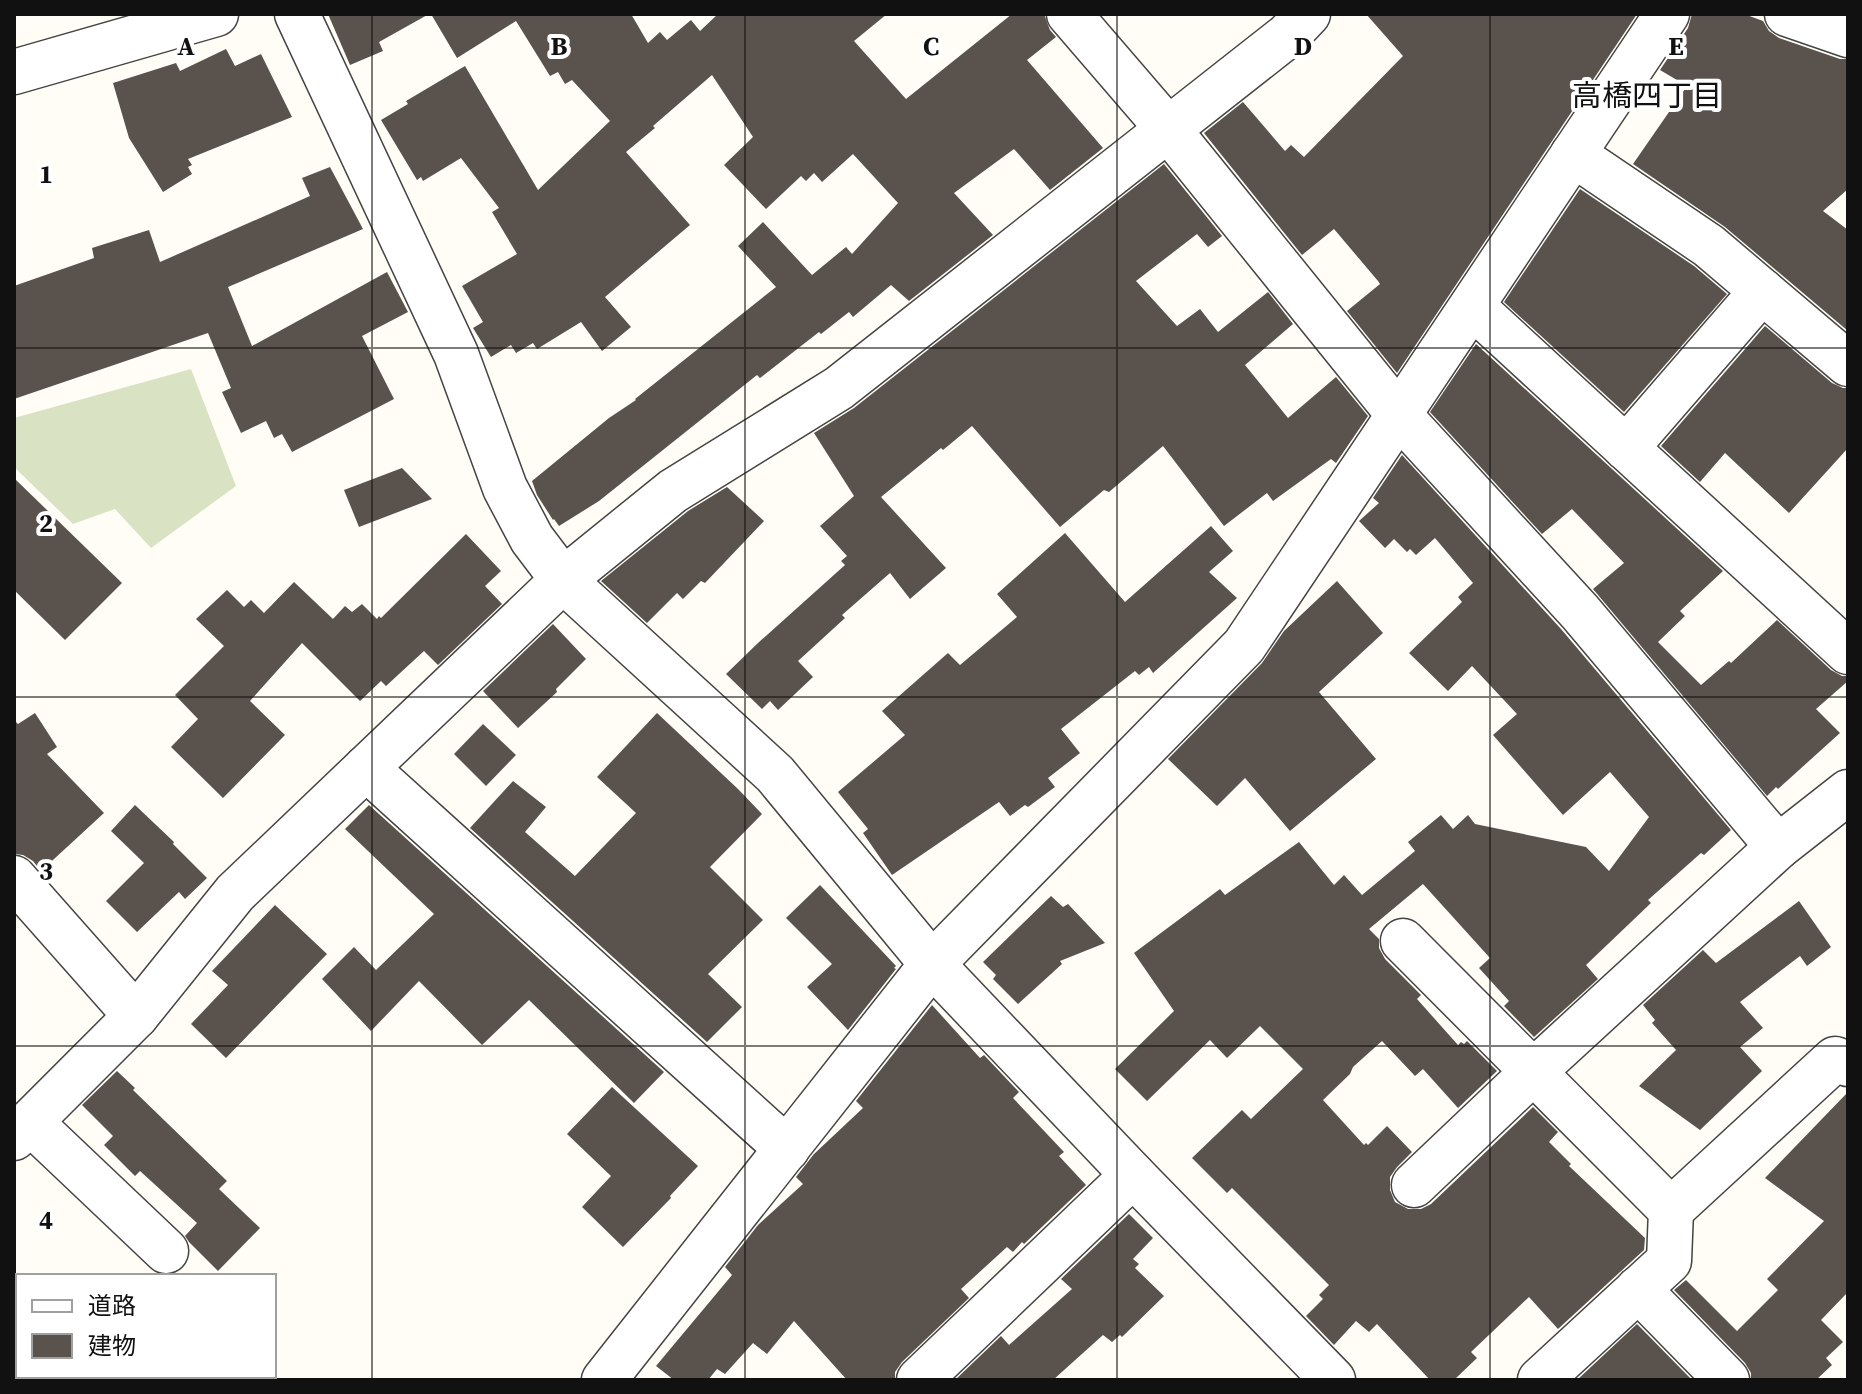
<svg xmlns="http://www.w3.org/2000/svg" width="1862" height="1394" font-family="'Source Serif 4','Noto Sans JP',serif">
<rect width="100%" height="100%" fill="#fffdf5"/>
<!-- cemetery -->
<polygon fill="#d9e3c4" points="191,369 236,486 151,548 115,509 73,524 14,467 14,418"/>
<!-- building -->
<g fill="#5a524d">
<polygon points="328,14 429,14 379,42 383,51 350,65"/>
<polygon points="431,14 631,14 648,43 660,32 667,40 691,20 700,31 718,14 887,14 854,41 906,99 1012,14 1044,14 1050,30 1056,37 1027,60 1103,148 1050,190 1014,149 954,193 993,235 909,301 891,285 853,317 849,312 821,334 819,332 760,378 757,375 599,501 559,526 554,519 553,520 537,495 532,481 609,418 636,400 635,399 776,287 738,246 763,222 812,275 846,247 852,254 898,203 853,154 822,182 814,173 806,181 801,176 766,209 724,165 753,137 712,75 653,126 655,128 626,152 690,225 605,297 631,327 602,351 581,322 537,349 533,343 516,353 511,345 491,357 473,328 483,322 462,286 517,254 492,212 499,208 461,158 423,181 421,177 417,180 381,120 408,104 406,101 465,66 538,190 610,121 572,80 565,84 558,72 550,76 516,21 457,58"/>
<polygon points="1366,14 1637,14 1397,373 1347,311 1380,284 1378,281 1334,229 1302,255 1204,133 1243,102 1285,151 1291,145 1304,157 1403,56"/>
<polygon points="1692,14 1744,14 1763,21 1769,31 1779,38 1840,59 1848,59 1848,189 1823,211 1848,230 1848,331 1725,227 1633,164 1687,86 1660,70 1688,28"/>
<polygon points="226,49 235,66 261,54 292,117 188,159 192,165 188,167 192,174 163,192 129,138 113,83 176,63 180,71"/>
<polygon points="1164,164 1222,236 1208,247 1197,234 1136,281 1177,326 1200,309 1218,332 1268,292 1293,324 1245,365 1288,418 1336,377 1368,416 1336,463 1331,459 1273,501 1267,493 1224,526 1163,446 1109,492 1104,490 1060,527 972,426 943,450 941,448 881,497 946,568 910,599 890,573 842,615 845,618 798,661 813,677 778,710 770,701 762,709 726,674 758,643 845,565 841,561 847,556 820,526 854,496 814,433 854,408"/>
<polygon points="330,167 363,229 228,287 252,346 387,272 408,312 362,336 394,399 292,452 282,434 274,438 266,421 241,433 222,392 231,388 208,333 14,399 14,286 94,258 92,248 149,230 160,262 310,196 302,178"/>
<polygon points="1580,189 1694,266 1727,294 1624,412 1504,302"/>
<polygon points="1765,326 1832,383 1843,388 1848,388 1848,448 1789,513 1725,453 1700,482 1661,446"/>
<polygon points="1476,344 1723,571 1680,611 1685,616 1658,642 1701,685 1729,661 1731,663 1777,620 1831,670 1842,676 1848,676 1848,681 1816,709 1840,733 1778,789 1776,787 1767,796 1593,589 1624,563 1572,509 1542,534 1430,412"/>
<polygon points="1402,455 1561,629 1731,830 1704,855 1701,853 1648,900 1651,903 1586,965 1598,979 1534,1037 1504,1006 1509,1001 1479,968 1490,958 1423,884 1369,929 1379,939 1379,948 1385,959 1421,995 1417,999 1458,1045 1461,1042 1464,1044 1467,1041 1497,1071 1458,1108 1423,1069 1415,1076 1382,1041 1353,1067 1350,1074 1323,1100 1364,1145 1366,1143 1368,1145 1387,1126 1412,1152 1397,1167 1390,1177 1390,1190 1395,1202 1408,1209 1421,1209 1431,1204 1533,1107 1558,1132 1549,1142 1571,1164 1569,1166 1645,1238 1644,1250 1558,1329 1529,1297 1471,1352 1477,1358 1454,1380 1430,1380 1377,1324 1369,1332 1356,1321 1334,1345 1306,1316 1323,1299 1319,1295 1329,1285 1232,1188 1227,1193 1192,1158 1242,1110 1251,1119 1303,1069 1260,1026 1227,1058 1210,1040 1147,1101 1115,1069 1174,1011 1134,953 1220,889 1225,895 1299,842 1334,885 1344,875 1362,895 1415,851 1408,842 1441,815 1453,829 1468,815 1475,824 1586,847 1609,871 1649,817 1610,772 1563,815 1493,735 1517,714 1472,666 1448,691 1409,653 1462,602 1458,597 1473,583 1435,538 1416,555 1410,549 1407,552 1394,539 1385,548 1359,521 1379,503 1373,498"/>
<polygon points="402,468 432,499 359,527 344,490"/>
<polygon points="14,478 122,583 65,640 14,590"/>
<polygon points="727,487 764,521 705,583 701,581 683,599 677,593 647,623 601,581 688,511"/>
<polygon points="1211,526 1233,551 1209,572 1237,598 1153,673 1149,667 1139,675 1135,671 1061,729 1080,753 1048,778 1055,787 1028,807 1025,805 1010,816 999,802 892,875 863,833 868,829 838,792 905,735 882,711 948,653 960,665 1017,617 997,594 1065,533 1125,602"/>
<polygon points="466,534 501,571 485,586 502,604 438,665 424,651 386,686 381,681 360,701 302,643 250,701 285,735 223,798 171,747 198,719 175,695 224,646 196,619 227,590 244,607 251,600 264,613 294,582 333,619 345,606 352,612 362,604 377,619 379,616 381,618"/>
<polygon points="1337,581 1383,633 1319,692 1376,759 1290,831 1245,778 1217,806 1168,759 1262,663 1284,631"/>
<polygon points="553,624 586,659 556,689 557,692 518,728 483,691"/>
<polygon points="35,713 57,747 47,754 104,813 41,871 33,861 23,855 14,854 14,720 18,724"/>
<polygon points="657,713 738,789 762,814 710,867 763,920 708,974 742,1007 707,1042 470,828 513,781 546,807 525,832 575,876 636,813 597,777"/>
<polygon points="483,724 516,755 486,786 454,754"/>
<polygon points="135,805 174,842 173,844 207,878 185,899 179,892 137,932 106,901 144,863 111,831"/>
<polygon points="369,805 664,1072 634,1103 529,1000 482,1045 419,981 371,1031 322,979 354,947 376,970 434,914 345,829"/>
<polygon points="820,885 896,966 894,968 896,969 848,1030 807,987 832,964 786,918"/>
<polygon points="1051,896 1063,907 1068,904 1105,943 1060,961 1062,964 1018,1004 993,979 996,975 983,962"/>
<polygon points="1799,901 1831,947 1807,966 1800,956 1740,1002 1763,1028 1740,1047 1762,1071 1700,1130 1639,1086 1676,1050 1652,1023 1655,1020 1643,1005 1703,950 1716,963"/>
<polygon points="275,905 327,954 226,1058 191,1024 228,985 212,971"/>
<polygon points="932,1005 980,1058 984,1055 1019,1092 1013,1098 1064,1152 1059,1156 1086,1185 1024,1244 1022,1242 1013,1252 1007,1247 961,1289 969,1298 902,1362 895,1372 895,1380 847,1380 794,1321 767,1354 753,1343 725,1374 717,1369 708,1380 674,1380 656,1366 732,1275 725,1267 758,1225 803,1184 796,1177 814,1154 863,1108 856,1101"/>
<polygon points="117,1071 135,1088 133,1090 227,1181 219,1189 260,1228 218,1271 189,1242 185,1236 197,1223 140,1171 135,1176 104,1145 113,1136 82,1105"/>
<polygon points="612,1087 698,1166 670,1196 671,1198 623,1247 582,1207 611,1176 567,1134"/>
<polygon points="1848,1092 1848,1292 1821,1320 1843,1342 1826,1358 1832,1365 1816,1380 1751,1380 1751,1373 1745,1363 1674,1290 1686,1280 1737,1331 1778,1290 1767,1279 1824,1221 1765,1178"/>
<polygon points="1129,1214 1153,1238 1133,1259 1139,1264 1135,1268 1164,1296 1122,1337 1120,1335 1112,1342 1103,1335 1053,1380 955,1380 1001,1336 1009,1345 1072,1289 1061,1279"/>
<polygon points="1637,1324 1692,1380 1577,1380"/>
</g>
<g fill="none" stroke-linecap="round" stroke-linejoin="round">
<!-- minor casing -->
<g stroke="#444" stroke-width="47">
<g id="minor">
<polyline points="297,14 456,354 505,488 532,539 563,580 775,774 932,964 1133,1175 1333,1380"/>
<polyline points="1069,14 1168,129 1399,415 1580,612 1778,847"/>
<polyline points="1787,14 1848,35"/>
<polyline points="14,72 216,14"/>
<polyline points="1573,154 1709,246 1848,364"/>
<polyline points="1472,306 1848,652"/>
<polyline points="1626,448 1762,291"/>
<polyline points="366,768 787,1149"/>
<polyline points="14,878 136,1016"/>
<polyline points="1403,941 1671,1210 1669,1261 1540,1380"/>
<polyline points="30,1122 166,1251"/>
<polyline points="14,1138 136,1016 235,893 563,580 673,491 839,388 1288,35 1308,14"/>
<polyline points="1414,1185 1533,1072 1778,847 1848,792"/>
<polyline points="1671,1210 1835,1059 1848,1064"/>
<polyline points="1638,1289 1727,1380"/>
<polyline points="604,1380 932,964 1244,646 1667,14"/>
<polyline points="919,1380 1133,1175"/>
</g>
</g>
<!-- minor -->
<use href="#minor" stroke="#fff" stroke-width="44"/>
</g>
<!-- grid -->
<path fill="none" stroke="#111" stroke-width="2" stroke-opacity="0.55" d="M372,14v1366M745,14v1366M1117,14v1366M1490,14v1366M14,348h1834M14,697h1834M14,1046h1834"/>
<g text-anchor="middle" stroke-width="8" stroke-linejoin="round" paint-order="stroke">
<!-- neighbourhood labels -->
<g font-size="30" fill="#111" stroke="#fff">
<text x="1647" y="106">高橋四丁目</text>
</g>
</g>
<g font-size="26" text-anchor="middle" font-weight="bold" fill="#111" stroke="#fff" stroke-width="8" stroke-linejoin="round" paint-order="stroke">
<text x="186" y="55">A</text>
<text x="559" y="55">B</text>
<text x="931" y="55">C</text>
<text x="1303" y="55">D</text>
<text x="1676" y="55">E</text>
<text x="46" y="183">1</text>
<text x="46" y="532">2</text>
<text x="46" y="880">3</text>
<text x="46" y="1229">4</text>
</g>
<!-- border -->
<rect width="1862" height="1394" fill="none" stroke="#111111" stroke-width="32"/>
<!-- legend -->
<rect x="16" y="1274" width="260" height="104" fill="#ffffff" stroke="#a0a0a0" stroke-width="2"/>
<rect x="32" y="1300" width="40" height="12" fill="#ffffff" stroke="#a0a0a0" stroke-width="2"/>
<text x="88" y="1314" font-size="24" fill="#111111">道路</text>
<rect x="32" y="1334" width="40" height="24" fill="#5a524d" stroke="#a0a0a0" stroke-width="2"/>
<text x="88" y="1354" font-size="24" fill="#111111">建物</text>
</svg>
